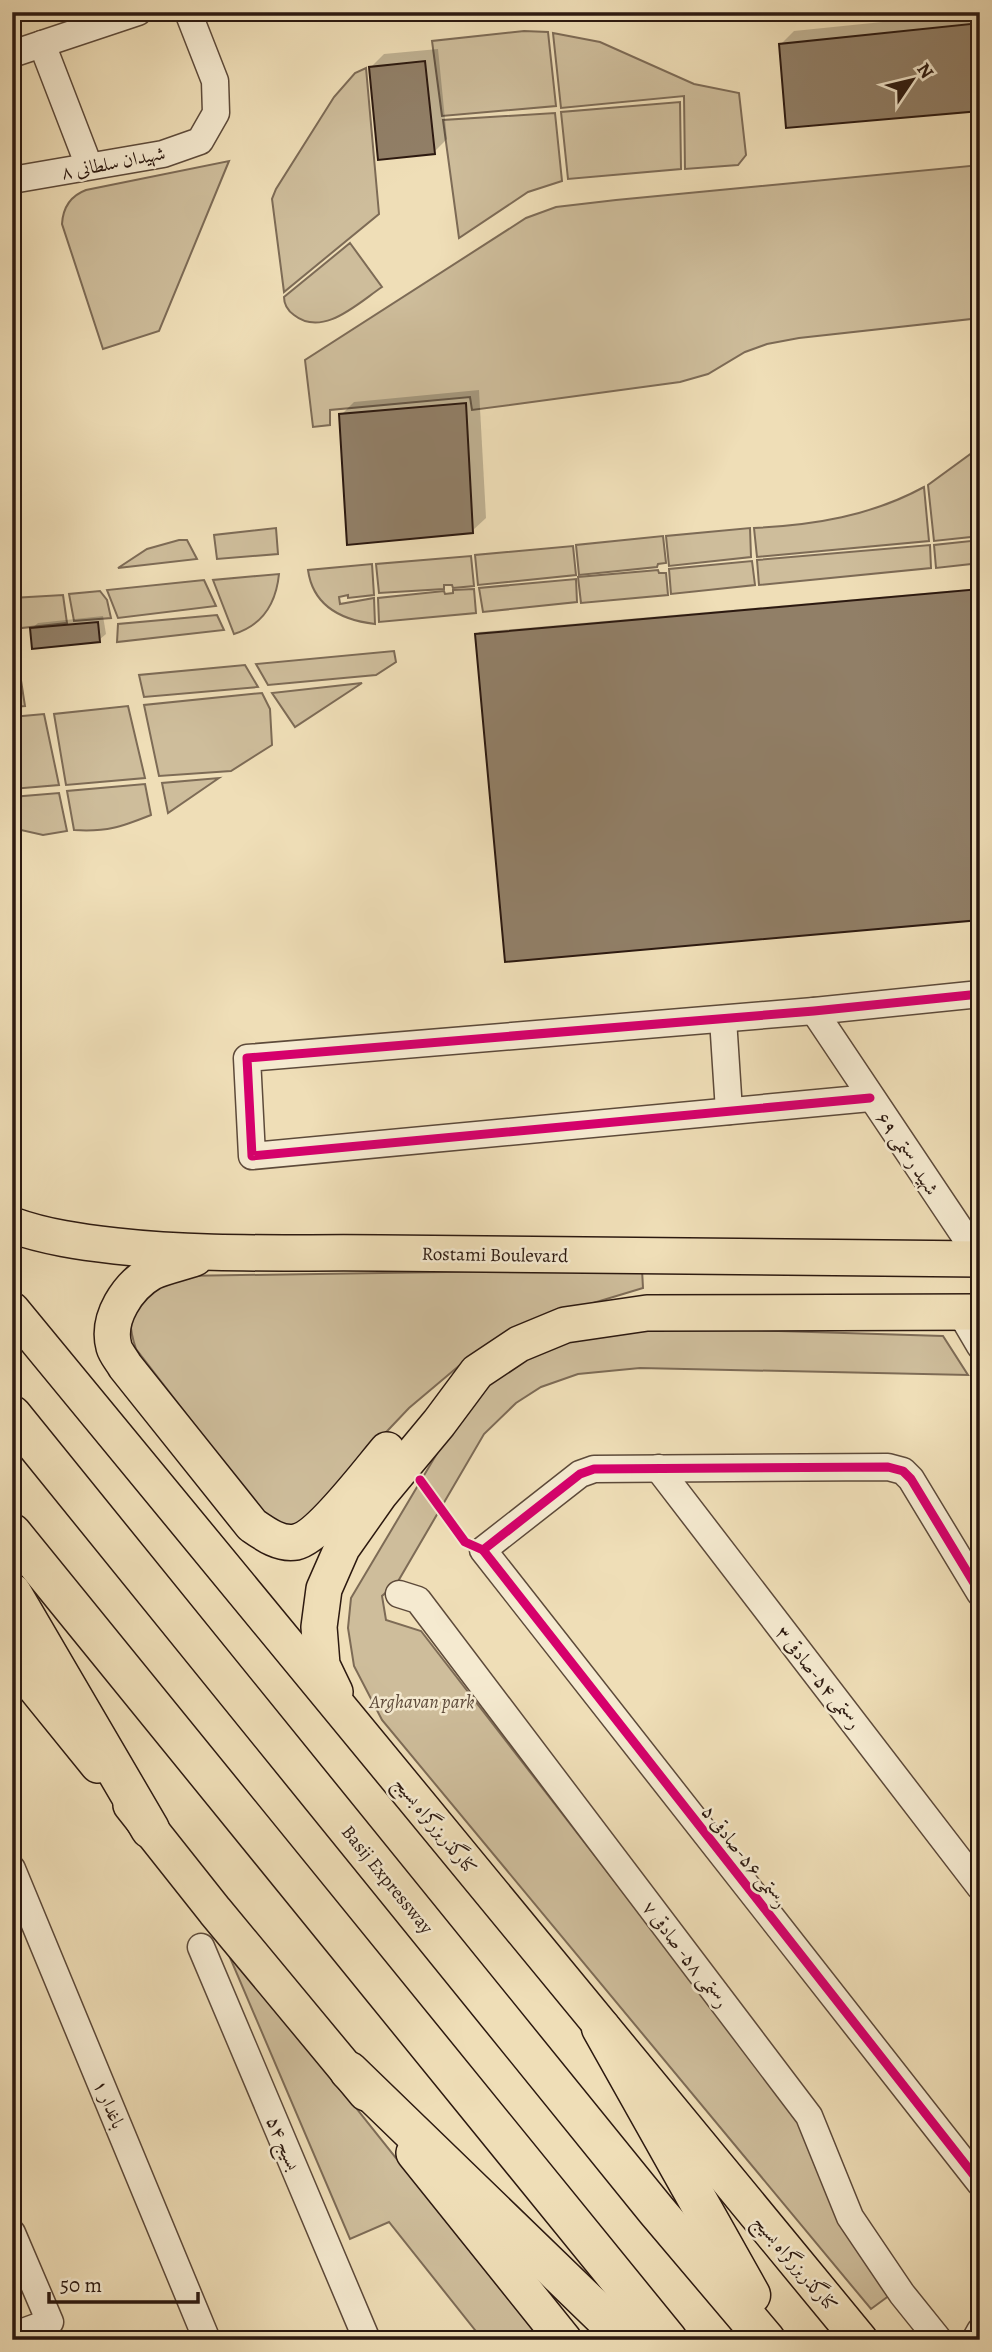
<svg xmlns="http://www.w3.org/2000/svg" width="992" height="2352" font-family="Alegreya,Amiri,serif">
<rect width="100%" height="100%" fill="#efdeb7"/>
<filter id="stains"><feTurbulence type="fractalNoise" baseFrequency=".00286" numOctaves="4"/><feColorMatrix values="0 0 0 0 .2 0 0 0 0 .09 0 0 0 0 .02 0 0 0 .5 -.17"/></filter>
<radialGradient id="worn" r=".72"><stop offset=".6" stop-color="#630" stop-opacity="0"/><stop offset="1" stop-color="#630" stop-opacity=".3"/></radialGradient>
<!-- green -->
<g fill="#cebd9b" stroke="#7d6b56" stroke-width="2">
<polygon points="524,31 548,32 556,106 442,116 432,41"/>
<polygon points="553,33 600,42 694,84 739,93 746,155 738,165 685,169 684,96 561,108"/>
<polygon points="366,68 379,214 284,292 272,199 276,189 334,97 355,73"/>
<polygon points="680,102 681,169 568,179 561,112"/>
<polygon points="555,113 562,181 528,192 459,238 443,120"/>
<path d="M229,161l-70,170 -56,18 -41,-125c1,-17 8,-28 24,-34z"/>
<polygon points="980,165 980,318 799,338 767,344 745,352 708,374 680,382 472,410 470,397 330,410 330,425 313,427 305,360 526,218 556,207 616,200"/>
<path d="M350,243l32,44c-24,16 -59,51 -88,28 -7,-5 -10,-10 -10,-18z"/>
<polygon points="980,447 980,536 934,541 928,485"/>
<path d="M924,487l5,54 -172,16 -3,-29c60,-3 117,-12 170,-41z"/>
<polygon points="276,528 278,554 217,559 214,535"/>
<polygon points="750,528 751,557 669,566 666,536"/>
<polygon points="663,536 666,563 658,564 657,567 579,575 576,545"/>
<polygon points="179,540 187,540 197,559 118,568 147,549"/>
<polygon points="980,540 980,563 936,568 934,545"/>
<polygon points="930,545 931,568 759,585 757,560"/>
<polygon points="573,546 576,575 478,585 475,555"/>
<polygon points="471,556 474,586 453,588 452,585 444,585 444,589 379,593 376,564"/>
<polygon points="752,561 755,585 671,594 669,569"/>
<path d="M372,564l2,31 -26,3v-3l-9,2 1,7 34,-6 1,26c-34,-4 -62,-18 -67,-54z"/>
<polygon points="658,570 659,573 666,573 668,595 581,603 578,577"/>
<path d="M279,574c-3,30 -16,51 -45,60l-21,-54z"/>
<polygon points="576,579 577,602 483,612 479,588"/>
<polygon points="204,580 216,606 118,618 107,590"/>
<polygon points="474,589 476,613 379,622 378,598 444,591 445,594 453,593 453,590"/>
<polygon points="100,591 107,600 111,618 74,621 69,594"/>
<polygon points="63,595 67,623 13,629 25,706 12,707 12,598"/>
<polygon points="217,615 224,630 117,642 118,624"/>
<polygon points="394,651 396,662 376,675 268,685 256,664"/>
<polygon points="245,665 258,687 144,697 139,675"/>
<polygon points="362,683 295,727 272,693"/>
<polygon points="262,693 270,709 272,745 231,771 159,776 144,705"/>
<polygon points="128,706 145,778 66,785 54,714"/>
<polygon points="44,714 59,785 12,789 12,717"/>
<polygon points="219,778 168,813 162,783"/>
<path d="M145,784l6,31c-30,12 -44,17 -77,15l-7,-39z"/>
<polygon points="59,793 67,831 43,835 12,828 12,797"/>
<path d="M642,1269l1,19 -126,38 -57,39 -51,43 -36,38 -63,75 -22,6 -20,-7 -132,-171c-17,-49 7,-53 45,-73z"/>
<polygon points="644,1327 943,1336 968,1375 640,1368 578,1374 541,1387 516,1403 484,1434 397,1583 382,1596 386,1620 421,1631 803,2125 890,2295 871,2309 382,1720 354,1666 348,1628 351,1598 467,1403 501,1369 569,1338"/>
<polygon points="223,1941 541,2340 483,2340 389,2222 350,2239"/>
</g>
<!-- shadow -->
<g fill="#0003">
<polygon points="980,12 980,109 781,44 794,31"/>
<polygon points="438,49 447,139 434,152 371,67 384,54"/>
<polygon points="479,390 486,518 472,531 341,415 354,402"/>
<polygon points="980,588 980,918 477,635 479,632"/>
<polygon points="103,616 106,634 99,640 31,629 38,623"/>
</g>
<!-- building -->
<g fill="#917f67" stroke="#2c1910" stroke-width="2">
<polygon points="980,23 980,111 786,128 779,44"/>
<polygon points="425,61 435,154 378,160 369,67"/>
<polygon points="466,403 473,533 347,545 339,414"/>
<polygon points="980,589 980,920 505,962 475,634"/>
<polygon points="98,622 100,642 32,649 30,628"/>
</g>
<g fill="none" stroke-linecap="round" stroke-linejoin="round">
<!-- minor casing -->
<g stroke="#5d4a3a" stroke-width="29">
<g id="minor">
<polyline points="42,44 89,166"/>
<polyline points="12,54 138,12"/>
<polyline points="12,180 163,154 200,141 216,113 215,81 188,12"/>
<polyline points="814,1011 980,1259"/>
<polyline points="723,1019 729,1111"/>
<polyline points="870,1098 252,1156 247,1058 814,1011 980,994"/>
<polyline points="960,1312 980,1346"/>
<polyline points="658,1468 980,1887"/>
<polyline points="980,1593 911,1479 903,1471 888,1467 594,1469 580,1474 483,1550 980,2183"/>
<polyline points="399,1594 418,1600 809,2116 850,2217 902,2294 939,2340"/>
<polyline points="12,1869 207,2340"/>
<polyline points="201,1947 367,2340"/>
<polyline points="12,2233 50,2322 12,2336"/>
<polyline points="975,2340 980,2331"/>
</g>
</g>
<!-- major casing -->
<g stroke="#2c1910" stroke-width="38">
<g id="major">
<path d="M12,1225c33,12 69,17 104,21 88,10 176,6 265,7 199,2 399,4 599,6"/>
<path d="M195,1258c-14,5 -30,8 -43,14 -24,14 -46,46 -38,75 2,7 8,13 11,19l127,159c13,9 28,20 44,17 24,-5 74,-72 91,-92"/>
<polyline points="12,1310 860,2340"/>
<polyline points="12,1659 98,1765"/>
<polyline points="335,1692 322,1665 319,1627 324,1589 342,1548 380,1494 439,1423 477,1372 519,1344 565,1325 647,1313 980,1312"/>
<polyline points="131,1805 215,1911 366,2093"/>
<polyline points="414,2153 564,2340"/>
</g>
</g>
<!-- highway casing -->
<g stroke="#2c1910" stroke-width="41">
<g id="highway">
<polyline points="12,1415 656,2210 766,2340"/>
<polyline points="12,1533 668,2340"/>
<polyline points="12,1593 150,1829"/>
<polyline points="601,2028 751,2295"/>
<polyline points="349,2071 627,2340"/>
</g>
</g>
<!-- minor -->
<use href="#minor" stroke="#f5ead0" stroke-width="26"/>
<!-- major -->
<use href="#major" stroke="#efdeb7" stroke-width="35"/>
<!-- highway -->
<use href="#highway" stroke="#efdeb7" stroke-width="38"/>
<!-- cycleway casing -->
<g stroke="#f5ead0" stroke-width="13">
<g id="cycleway">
<polyline points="870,1098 252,1156 247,1058 814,1011 980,994"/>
<polyline points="420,1480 465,1542 483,1550 980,2183"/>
<polyline points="483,1550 580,1474 594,1469 888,1467 903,1471 911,1479 980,1593"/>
</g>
</g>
<!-- cycleway -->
<use href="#cycleway" stroke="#d6006c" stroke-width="9"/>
</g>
<g text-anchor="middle" stroke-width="5" stroke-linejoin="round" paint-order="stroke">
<!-- street labels -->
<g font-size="19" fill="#2c1910" stroke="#f5ead0">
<text transform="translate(113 162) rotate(-11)" y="7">شهیدان سلطانی ۸</text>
<text transform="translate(908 1153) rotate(56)" y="7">شهید رستمی ۶۹</text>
<text transform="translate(495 1254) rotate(1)" y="7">Rostami Boulevard</text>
<text transform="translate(819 1677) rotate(52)" y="7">رستمی ۵۴-صادقی ۳</text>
<text transform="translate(436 1825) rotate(51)" y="7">کنارگذربزرگراه بسیج</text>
<text transform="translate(745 1856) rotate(52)" y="7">رستمی ۵۶-صادقی ۵</text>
<text transform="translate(388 1879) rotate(51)" y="7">Basij Expressway</text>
<text transform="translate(686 1954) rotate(53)" y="7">رستمی ۵۸- صادقی ۷</text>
<text transform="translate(110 2104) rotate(67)" y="7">باغدار ۱</text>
<text transform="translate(284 2143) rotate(67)" y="7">بسیج ۵۴</text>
<text transform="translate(796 2263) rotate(50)" y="7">کنارگذربزرگراه بسیج</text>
</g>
<!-- park labels -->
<g font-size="19" font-style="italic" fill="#5d4a3a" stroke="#f5ead0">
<text x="422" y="1708">Arghavan park</text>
</g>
</g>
<!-- margin -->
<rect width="992" height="2352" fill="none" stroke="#efdeb7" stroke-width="42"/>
<rect x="14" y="14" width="964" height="2324" fill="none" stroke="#2c1910" stroke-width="3.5"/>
<rect x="21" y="21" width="950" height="2310" fill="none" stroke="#2c1910" stroke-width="2"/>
<!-- north arrow -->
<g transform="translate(912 80) rotate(55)" stroke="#f5ead0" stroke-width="5" paint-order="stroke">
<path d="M0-5L12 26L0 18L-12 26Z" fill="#2c1910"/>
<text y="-10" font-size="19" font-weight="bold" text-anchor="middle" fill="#2c1910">N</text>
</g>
<!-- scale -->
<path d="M49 2292v10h149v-10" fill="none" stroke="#2c1910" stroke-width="3.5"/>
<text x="60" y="2292" font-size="21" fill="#2c1910" stroke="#f5ead0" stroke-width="5" paint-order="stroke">50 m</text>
<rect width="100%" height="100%" filter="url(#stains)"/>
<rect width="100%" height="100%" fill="url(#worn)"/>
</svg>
